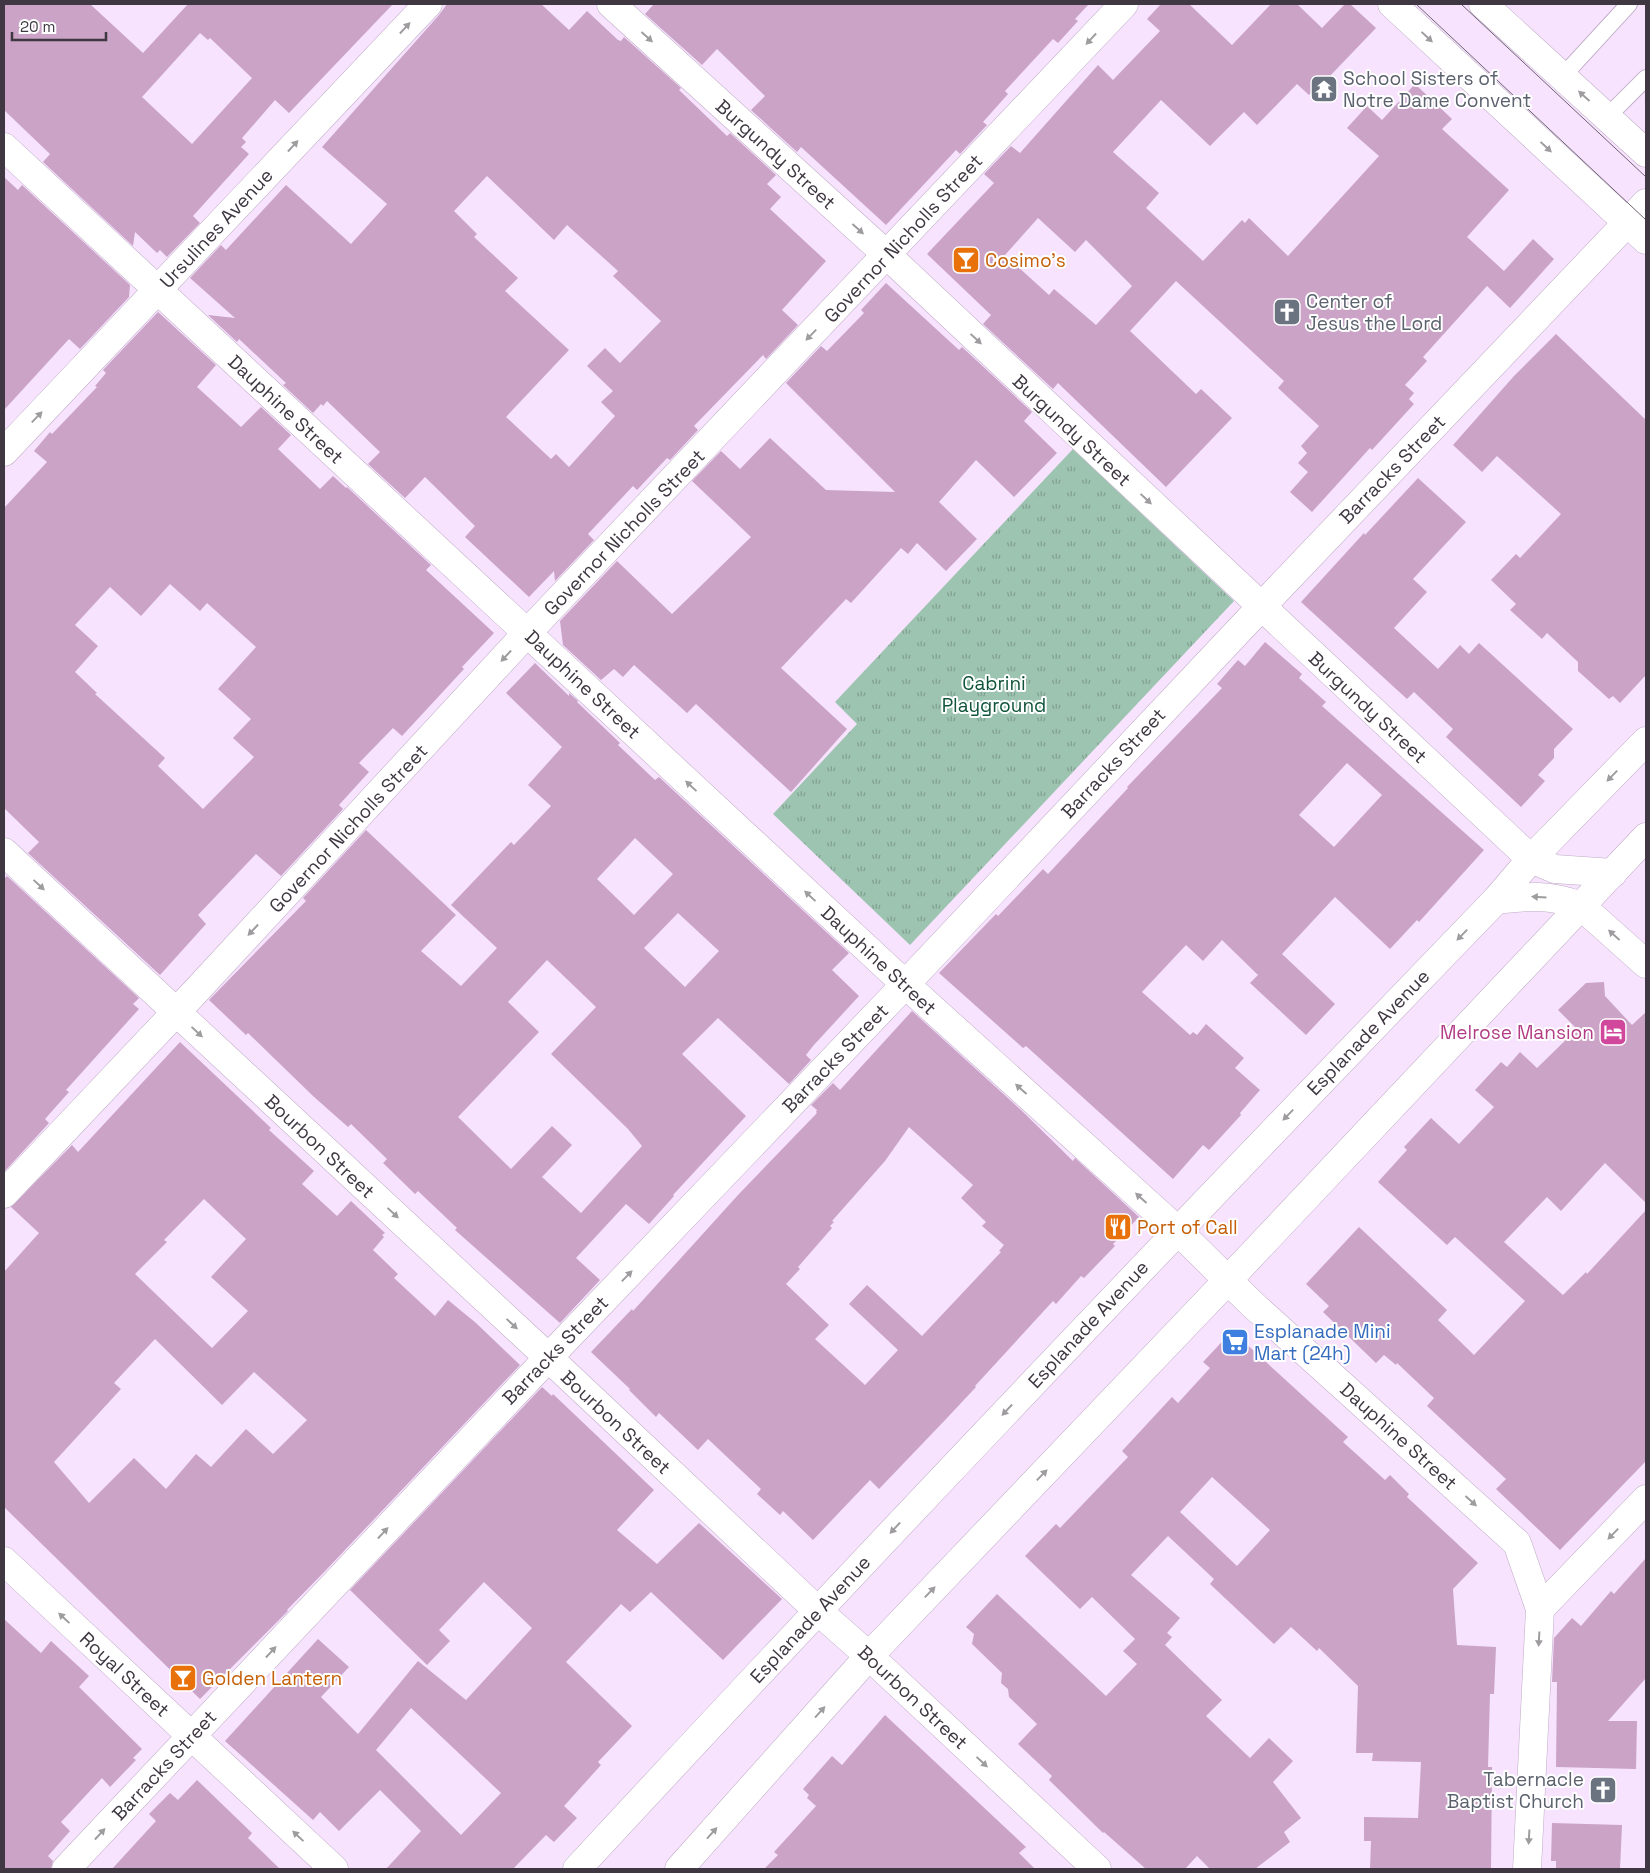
<svg xmlns="http://www.w3.org/2000/svg" width="1650" height="1873" font-family="'Space Grotesk',sans-serif">
<defs>
<pattern id="grass-tufts" width="24" height="20" patternUnits="userSpaceOnUse" patternTransform="scale(1.25)"><rect width="24" height="20" fill="#9dc4b0"/><path d="M3 7l-1-3M5 7V3M7 7l1-3M15 17l-1-3M17 17v-4M19 17l1-3" fill="none" stroke="#81a091"/></pattern>
</defs>
<rect width="100%" height="100%" fill="#f7e3fe"/>
<!-- grass -->
<polygon fill="url(#grass-tufts)" points="1073,449 1234,601 910,945 773,814 857,724 835,702"/>
<!-- building -->
<g fill="#caa3c7" fill-rule="evenodd">
<path d="M4,4h86l53,49 45,-49h205l-104,109 -14,-13 -33,38 4,4 -5,5 8,7 -56,62 7,7 -33,34 -7,-7 -3,3 -22,-21 -2,14 -90,-84 7,-8 -46,-44zM200,33l8,7 2,-2 42,40 -60,66 -50,-47z"/>
<path d="M447,4h94l28,26 18,-19 31,29 3,1 3,-4 57,51 -2,2 48,46 3,-3 46,42 -9,9 14,13 -11,12 56,52 -44,49 16,15 -32,34 -3,-4 -69,71 4,4 -28,30 -3,-2 -30,32 -4,-4 -45,48 6,6 -39,41 -1,-10 -25,26 -64,-60 10,-11 -50,-49 -20,21 -37,-34 12,-12 -53,-51 -4,5 -2,-2 -8,9 -30,-28 3,-2 -47,-44 -2,3 -29,-27 27,3 -45,-40 31,-33 5,5 60,-65 65,59 36,-40 -65,-57 117,-132zM487,176l67,64 13,-15 51,46 -5,5 48,45 -41,42 -15,-15 -18,18 26,25 -12,11 14,14 -46,51 -13,-13 -5,5 -45,-42 63,-67 -64,-59 13,-13 -44,-41 3,-3 -23,-23z"/>
<polygon points="654,4 1089,4 1075,19 1078,21 1058,43 1053,39 1005,91 1008,94 983,122 987,125 960,154 956,150 886,225 801,147 797,152 751,110 765,96 717,49 702,65 645,14"/>
<path d="M1161,4h28l43,41 39,-41h26l25,24 23,-24h5l26,24 -48,50 -2,-2 -17,19 -12,-11 -40,41 -13,-13 -34,34 -49,-46 -48,52 46,41 -13,15 57,53 39,-41 3,3 4,-5 39,38 91,-100 -32,-28 20,-22 15,14 33,-36 37,35 -10,10 67,61 -42,47 37,34 29,-32 21,20 -44,49 -23,-22 -64,71 4,4 -22,24 9,8 -5,6 5,5 -42,46 -2,-2 -58,64 -22,-20 18,-20 -10,-9 9,-10 -6,-7 18,-20 -41,-38 6,-7 -108,-100 -46,50 66,63 5,-5 31,29 -66,69 -108,-104 -5,6 -70,-65 8,-9 -64,-61 67,-71 -10,-9 27,-28 9,7 78,-88 15,15 47,-49 -13,-12zM1038,218l37,34 11,-12 46,46 -36,39 -42,-36 -5,6 -44,-40z"/>
<polygon points="4,177 18,190 22,185 130,285 129,297 80,349 69,339 4,410"/>
<polygon points="886,283 959,350 962,347 1032,412 1024,421 1057,453 1014,497 976,460 939,502 977,539 946,571 917,543 908,554 901,548 851,603 846,599 781,668 847,729 791,792 696,704 687,713 634,665 623,677 614,669 601,680 563,645 560,621 617,561 672,614 751,537 692,481 721,451 740,469 770,438 826,490 895,492 786,383 821,346 827,351 864,313 861,310"/>
<path d="M158,312l58,53 -19,22 44,40 20,-20 30,28 -13,14 42,40 13,-13 13,12 1,-1 84,78 -5,5 68,63 -32,34 2,2 -62,67 -9,-8 -34,35 10,9 -30,33 4,4 -62,67 -25,-22 -58,61 8,9 -46,51 -132,-122 11,-11 -35,-34v-300l43,-46 -13,-11 16,-19 2,2 45,-47 -2,-1 11,-13 -3,-3zM170,584l30,27 7,-8 49,44 -38,42 33,30 -18,19 21,19 -51,52 -45,-43 7,-8 -70,-64 2,-1 -22,-21 23,-26 -23,-21 35,-38 31,29z"/>
<polygon points="1556,334 1646,420 1646,675 1620,703 1613,696 1609,699 1578,671 1578,662 1547,633 1542,639 1510,610 1516,604 1491,580 1516,554 1520,558 1561,514 1497,456 1482,472 1453,445 1514,376"/>
<polygon points="1418,478 1466,522 1413,579 1427,592 1394,628 1438,669 1460,645 1469,654 1479,643 1573,729 1554,749 1554,758 1538,775 1545,781 1521,807 1446,737 1453,729 1414,692 1407,699 1301,602 1364,533 1365,535"/>
<path d="M1265,642l37,32 -3,4 27,24 -4,4 162,144 -65,72 -2,-2 -27,29 -55,-52 -53,57 53,50 -29,31 -56,-52 8,-8 -36,-35 -19,21 -17,-16 -44,47 48,43 3,-3 4,3 9,-11 38,34 -9,10 25,22 -20,23 1,2 -32,35 -6,-5 -30,34 -147,-133 -3,2 -84,-75 57,-59 2,2 45,-47 5,5 80,-86 -1,-1 95,-99 -5,-4 21,-24 7,6zM1347,763l35,32 -48,52 -35,-32z"/>
<path d="M535,663l34,33v-3l9,8 -1,1 43,41 -2,2 37,35 4,-3 190,176 -17,17 27,26 -46,50 -7,9 5,5 -22,24 -71,-66 -36,36 64,62 -73,79 1,1 -25,28 -23,-20 -50,54 24,22 -40,43 -105,-93 2,-2 -39,-37 -3,3 -32,-31 4,-4 -36,-35 -3,3 -35,-31 -65,-63 -2,2 -37,-35 97,-99 -3,-3 63,-68 90,85 -35,36 40,35 36,-38 -46,-43 60,-63 3,3 37,-39 -23,-21 34,-38 -56,-54zM635,838l38,36 -39,41 -37,-36zM678,913l41,38 -34,36 -41,-39zM547,960l49,47 -45,47 77,75 14,17 -61,67 -39,-36 30,-32 -20,-19 -41,43 -53,-52 81,-85 -31,-30z"/>
<polygon points="7,876 139,998 133,1004 139,1009 66,1090 69,1092 45,1119 49,1123 4,1172 4,879"/>
<polygon points="1604,982 1605,996 1632,1025 1646,1012 1646,1203 1605,1163 1561,1211 1547,1197 1504,1242 1563,1295 1586,1272 1587,1274 1646,1210 1646,1461 1560,1550 1496,1489 1506,1479 1427,1406 1434,1398 1397,1363 1396,1365 1384,1355 1376,1363 1323,1312 1329,1306 1306,1284 1359,1227 1447,1310 1438,1320 1474,1355 1525,1301 1455,1237 1447,1245 1378,1182 1407,1150 1404,1147 1431,1118 1459,1144 1494,1107 1475,1090 1501,1062 1507,1067 1520,1052 1537,1068 1577,1029 1558,1010 1586,983"/>
<path d="M912,1011l109,99 52,51 2,-3 64,59 -26,27 2,2 -31,32 -3,-2 -25,28 -3,-3 -78,85 1,1 -29,31 -68,71 -9,-9 -57,60 -30,-29 -3,4 -23,-21 4,-5 -53,-50 -10,11 -39,-37 -3,4 -27,-27 1,-1 -39,-37 41,-43 1,2 105,-116 79,-82 -1,-1 1,-2 -6,-5 22,-22 7,7zM909,1127l64,58 -12,13 25,24 -4,4 22,19 -5,6 2,1 -79,84 -55,-51 -18,19 49,46 -33,35 -50,-46 14,-14 -43,-41 14,-15 -2,-2 34,-39 -2,-2 4,-4 -2,-1 53,-60z"/>
<path d="M180,1042l91,86 -2,2 45,41 -12,13 35,32 14,-15 34,32 -3,2 2,2 -11,13 25,24 -4,4 41,38 13,-16 28,23 44,42 -193,204 -40,41 1,1 -88,88 -196,-192v-235l35,-39 -28,-26 61,-62 6,7zM204,1199l42,40 -35,38 37,34 -36,37 -77,-74 32,-32 -3,-2zM155,1339l67,66 32,-33 53,48 -34,34 -27,-25 -35,38 -15,-13 -30,35 -32,-31 -45,45 -35,-41 67,-73 -7,-6z"/>
<path d="M1232,1331l116,106 -5,5 42,38 5,-5 19,19 -2,3 71,66 -25,26 4,56 39,2 -2,47h-4l-2,73h4l-1,102h-121l1,-28h-7v-24l54,1 3,-56 -49,-1 1,-8h-17l2,-67 -39,-38 -2,3 -26,-24 -17,17 -64,-60 4,-5 -46,-43 -37,39 49,43 -13,15 5,4 -7,8 57,55 -16,16 44,42 19,-20 24,23 -20,21 28,36 -17,14 6,10 -35,27h-45l-13,-13 -12,13h-39l-42,-37 -1,1 -54,-53 3,-4 -34,-32 19,-20 -28,-27 -1,-8 -7,-6 1,-10 -30,-29 2,-10 -8,-7 31,-33 109,102 31,-32 -14,-13 12,-12 -43,-42 -12,12 -55,-53 31,-32 4,4 68,-71 -6,-6 50,-54 6,6 32,-35 -7,-6zM1212,1477l58,53 -33,36 -57,-54z"/>
<path d="M542,1387l10,9 1,-2 101,96 -37,40 40,34 42,-41 83,76 -59,61 -72,-68 -21,20 -9,-8 -55,58 66,64 -34,36 3,3 -37,41 13,12 -23,24 -8,-7 -33,34h-127l35,-38 -41,-41 -41,41 -19,-19 -7,8 -88,-79 93,-102 31,28 -28,30 37,37 60,-73 48,39 66,-72 -48,-46 -45,48 11,11 -23,24 -77,-75zM411,1708l90,85 -40,42 -85,-85z"/>
<polygon points="1646,1558 1646,1678 1608,1721 1637,1721 1636,1769 1556,1767 1557,1682 1552,1682 1554,1638 1572,1618 1581,1626 1611,1591 1614,1594"/>
<polygon points="4,1619 41,1653 51,1641 89,1676 79,1687 142,1749 133,1758 136,1760 110,1787 102,1778 61,1822 70,1831 48,1856 53,1861 51,1869 4,1869"/>
<polygon points="885,1715 1026,1847 1019,1853 1035,1869 764,1869 778,1855 774,1852 816,1806 807,1798 809,1795 803,1789 832,1756 842,1765"/>
<polygon points="197,1780 252,1833 248,1838 280,1869 112,1869 156,1821 149,1814 170,1793 178,1800"/>
<polygon points="1552,1823 1622,1825 1620,1869 1556,1869 1556,1861 1551,1861"/>
</g>
<g fill="none" stroke-linecap="round" stroke-linejoin="round">
<!-- service casing -->
<g stroke="#bfacc6" stroke-width="18">
<g id="service">
<polyline points="1562,77 1629,4"/>
<polyline points="1607,117 1646,78"/>
</g>
</g>
<!-- minor casing -->
<g stroke="#bfacc6" stroke-width="29">
<g id="minor">
<polyline points="611,4 887,255 1531,859"/>
<polyline points="4,147 905,984 1177,1230 1252,1304 1517,1543 1540,1609 1527,1869"/>
<polyline points="4,452 428,4"/>
<polyline points="4,852 536,1346 817,1610 869,1656 1097,1869"/>
<polyline points="1581,906 1646,964"/>
<polyline points="4,1194 196,991 527,633 1124,4"/>
<polyline points="4,1561 334,1869"/>
<polyline points="1540,1609 1646,1499"/>
<polyline points="66,1869 548,1358 898,992 1261,607 1646,203"/>
</g>
</g>
<!-- tertiary casing -->
<g stroke="#bfacc6" stroke-width="29">
<g id="tertiary">
<polyline points="1531,859 1555,869 1613,873"/>
<path d="M1496,900c32,-4 54,-6 85,6"/>
<path d="M577,1869c302,-326 609,-648 919,-969l35,-41 115,-118"/>
<polyline points="679,1869 869,1656 1228,1280 1646,837"/>
</g>
</g>
<!-- secondary casing -->
<g stroke="#bfacc6" stroke-width="29">
<g id="secondary">
<polyline points="1392,4 1646,240"/>
<polyline points="1483,4 1646,153"/>
</g>
</g>
<!-- service -->
<use href="#service" stroke="#fff" stroke-width="16"/>
<!-- minor -->
<use href="#minor" stroke="#fff" stroke-width="28"/>
<!-- tertiary -->
<use href="#tertiary" stroke="#fff" stroke-width="28"/>
<!-- secondary -->
<use href="#secondary" stroke="#fff" stroke-width="28"/>
<!-- tram -->
<g stroke="#6f6473" stroke-width="1">
<polyline points="1416,4 1646,220"/>
<polyline points="1461,4 1646,177"/>
</g>
</g>
<!-- one-way arrows -->
<defs><path id="oneway-solid" d="M-6-.8H1V-3.2L6.5 0L1 3.2V.8H-6Z" transform="scale(1.25)"/></defs>
<g fill="#9f9ca0">
<use href="#oneway-solid" transform="translate(405 28) rotate(-47)"/>
<use href="#oneway-solid" transform="translate(647 37) rotate(42)"/>
<use href="#oneway-solid" transform="translate(1427 37) rotate(43)"/>
<use href="#oneway-solid" transform="translate(1091 39) rotate(133)"/>
<use href="#oneway-solid" transform="translate(1584 96) rotate(-138)"/>
<use href="#oneway-solid" transform="translate(293 146) rotate(-47)"/>
<use href="#oneway-solid" transform="translate(1546 147) rotate(43)"/>
<use href="#oneway-solid" transform="translate(858 229) rotate(42)"/>
<use href="#oneway-solid" transform="translate(811 335) rotate(134)"/>
<use href="#oneway-solid" transform="translate(976 339) rotate(43)"/>
<use href="#oneway-solid" transform="translate(37 417) rotate(-46)"/>
<use href="#oneway-solid" transform="translate(1146 499) rotate(43)"/>
<use href="#oneway-solid" transform="translate(506 656) rotate(133)"/>
<use href="#oneway-solid" transform="translate(1612 776) rotate(134)"/>
<use href="#oneway-solid" transform="translate(691 786) rotate(-137)"/>
<use href="#oneway-solid" transform="translate(39 885) rotate(43)"/>
<use href="#oneway-solid" transform="translate(810 896) rotate(-137)"/>
<use href="#oneway-solid" transform="translate(1539 897) rotate(-177)"/>
<use href="#oneway-solid" transform="translate(253 930) rotate(133)"/>
<use href="#oneway-solid" transform="translate(1462 935) rotate(134)"/>
<use href="#oneway-solid" transform="translate(1614 935) rotate(-138)"/>
<use href="#oneway-solid" transform="translate(197 1032) rotate(43)"/>
<use href="#oneway-solid" transform="translate(1021 1089) rotate(-138)"/>
<use href="#oneway-solid" transform="translate(1288 1115) rotate(134)"/>
<use href="#oneway-solid" transform="translate(1141 1198) rotate(-138)"/>
<use href="#oneway-solid" transform="translate(393 1213) rotate(43)"/>
<use href="#oneway-solid" transform="translate(627 1276) rotate(-46)"/>
<use href="#oneway-solid" transform="translate(512 1324) rotate(43)"/>
<use href="#oneway-solid" transform="translate(1007 1410) rotate(133)"/>
<use href="#oneway-solid" transform="translate(1042 1475) rotate(-46)"/>
<use href="#oneway-solid" transform="translate(1471 1501) rotate(42)"/>
<use href="#oneway-solid" transform="translate(895 1528) rotate(133)"/>
<use href="#oneway-solid" transform="translate(383 1533) rotate(-47)"/>
<use href="#oneway-solid" transform="translate(1613 1534) rotate(134)"/>
<use href="#oneway-solid" transform="translate(930 1592) rotate(-46)"/>
<use href="#oneway-solid" transform="translate(64 1618) rotate(-137)"/>
<use href="#oneway-solid" transform="translate(1539 1639) rotate(93)"/>
<use href="#oneway-solid" transform="translate(271 1652) rotate(-47)"/>
<use href="#oneway-solid" transform="translate(820 1712) rotate(-48)"/>
<use href="#oneway-solid" transform="translate(982 1762) rotate(43)"/>
<use href="#oneway-solid" transform="translate(712 1833) rotate(-48)"/>
<use href="#oneway-solid" transform="translate(100 1834) rotate(-47)"/>
<use href="#oneway-solid" transform="translate(298 1836) rotate(-137)"/>
<use href="#oneway-solid" transform="translate(1529 1837) rotate(93)"/>
</g>
<!-- icons -->
<defs>
<g id="temple-square" transform="scale(1.4375)"><rect x="-9" y="-9" width="18" height="18" rx="4" fill="#6b7280" stroke="#fff"/><path d="M0-6L5-2H3V0L6.5 2.5H4V6H1.5V3h-3V6H-4V2.5H-6.5L-3 0V-2H-5Z" fill="#fff"/></g>
<g id="bar-square" transform="scale(1.4375)"><rect x="-9" y="-9" width="18" height="18" rx="4" fill="#e8710a" stroke="#fff"/><path d="M-6-5H6L.8 .8V4.5H3.5V6h-7V4.5H-.8V.8Z" fill="#fff"/></g>
<g id="church-square" transform="scale(1.4375)"><rect x="-9" y="-9" width="18" height="18" rx="4" fill="#6b7280" stroke="#fff"/><path d="M-1.2-6h2.4v3.5h3.3v2.4h-3.3V6h-2.4V-.1h-3.3v-2.4h3.3Z" fill="#fff"/></g>
<g id="hotel-square" transform="scale(1.4375)"><rect x="-9" y="-9" width="18" height="18" rx="4" fill="#d1479c" stroke="#fff"/><path d="M-6-4.5h1.5V1H6V5H4.5V3h-9V5H-6ZM-4 0a1.8 1.8 0 1 1 3.6 0ZM.5 0V-2.5h3Q6-2.5 6 0Z" fill="#fff"/></g>
<g id="restaurant-square" transform="scale(1.4375)"><rect x="-9" y="-9" width="18" height="18" rx="4" fill="#e8710a" stroke="#fff"/><path d="M-5-6h1v4h1v-4h1v4h1v-4h1v5L-1.5 .5V6h-2V.5L-5-1ZM5-6V6H3V1.5H1.5Q1.5-4 5-6Z" fill="#fff"/></g>
<g id="supermarket-square" transform="scale(1.4375)"><rect x="-9" y="-9" width="18" height="18" rx="4" fill="#3f7fe0" stroke="#fff"/><path d="M-6-5.5h2.5l.6 2H6L4.5 2H-2.5L-4.4-4H-6ZM-1.5 3.2a1.3 1.3 0 1 0 .1 0ZM3 3.2a1.3 1.3 0 1 0 .1 0Z" fill="#fff"/></g>
</defs>
<g fill-rule="evenodd">
<use href="#temple-square" x="1324" y="89"/>
<use href="#bar-square" x="966" y="260"/>
<use href="#church-square" x="1287" y="312"/>
<use href="#hotel-square" x="1613" y="1032"/>
<use href="#restaurant-square" x="1118" y="1227"/>
<use href="#supermarket-square" x="1235" y="1342"/>
<use href="#bar-square" x="183" y="1678"/>
<use href="#church-square" x="1603" y="1790"/>
</g>
<g text-anchor="middle" stroke-width="4" stroke-linejoin="round" paint-order="stroke">
<!-- worship labels -->
<g font-size="19" fill="#5b616d" stroke="#fff" text-anchor="start">
<text x="1343" y="85">School Sisters of<tspan x="1343" dy="22">Notre Dame Convent</tspan></text>
<text x="1306" y="308">Center of<tspan x="1306" dy="22">Jesus the Lord</tspan></text>
<text x="1584" y="1786" text-anchor="end">Tabernacle<tspan x="1584" dy="22">Baptist Church</tspan></text>
</g>
<!-- street labels -->
<g font-size="19" fill="#3f3842" stroke="#fff">
<text transform="translate(776 154) rotate(42)" y="7">Burgundy Street</text>
<text transform="translate(216 228) rotate(-47)" y="7">Ursulines Avenue</text>
<text transform="translate(903 238) rotate(-47)" y="7">Governor Nicholls Street</text>
<text transform="translate(286 409) rotate(43)" y="7">Dauphine Street</text>
<text transform="translate(1072 430) rotate(43)" y="7">Burgundy Street</text>
<text transform="translate(1392 469) rotate(-46)" y="7">Barracks Street</text>
<text transform="translate(624 532) rotate(-46)" y="7">Governor Nicholls Street</text>
<text transform="translate(583 684) rotate(43)" y="7">Dauphine Street</text>
<text transform="translate(1368 707) rotate(43)" y="7">Burgundy Street</text>
<text transform="translate(1113 763) rotate(-47)" y="7">Barracks Street</text>
<text transform="translate(348 828) rotate(-47)" y="7">Governor Nicholls Street</text>
<text transform="translate(879 960) rotate(43)" y="7">Dauphine Street</text>
<text transform="translate(1368 1032) rotate(-46)" y="7">Esplanade Avenue</text>
<text transform="translate(835 1058) rotate(-46)" y="7">Barracks Street</text>
<text transform="translate(320 1146) rotate(43)" y="7">Bourbon Street</text>
<text transform="translate(1088 1324) rotate(-47)" y="7">Esplanade Avenue</text>
<text transform="translate(555 1350) rotate(-46)" y="7">Barracks Street</text>
<text transform="translate(616 1422) rotate(43)" y="7">Bourbon Street</text>
<text transform="translate(1399 1436) rotate(42)" y="7">Dauphine Street</text>
<text transform="translate(810 1619) rotate(-47)" y="7">Esplanade Avenue</text>
<text transform="translate(125 1674) rotate(43)" y="7">Royal Street</text>
<text transform="translate(913 1697) rotate(43)" y="7">Bourbon Street</text>
<text transform="translate(164 1765) rotate(-47)" y="7">Barracks Street</text>
</g>
<!-- food labels -->
<g font-size="19" fill="#c56008" stroke="#fff" text-anchor="start">
<text x="985" y="267">Cosimo's</text>
<text x="1137" y="1234">Port of Call</text>
<text x="202" y="1685">Golden Lantern</text>
</g>
<!-- park labels -->
<g font-size="19" fill="#0f533a" stroke="#fff">
<text x="994" y="690">Cabrini<tspan x="994" dy="22">Playground</tspan></text>
</g>
<!-- hotel labels -->
<g font-size="19" fill="#b23c85" stroke="#fff" text-anchor="end">
<text x="1594" y="1039">Melrose Mansion</text>
</g>
<!-- shop labels -->
<g font-size="19" fill="#366cbe" stroke="#fff" text-anchor="start">
<text x="1254" y="1338">Esplanade Mini<tspan x="1254" dy="22">Mart (24h)</tspan></text>
</g>
</g>
<!-- border -->
<rect width="1650" height="1873" fill="none" stroke="#3f3842" stroke-width="10"/>
<!-- scale -->
<path d="M12 32v8h94v-8" fill="none" stroke="#3f3842" stroke-width="2.5"/>
<text x="20" y="32" font-size="15" fill="#3f3842" stroke="#ffffff" stroke-width="4" paint-order="stroke">20 m</text>
</svg>
